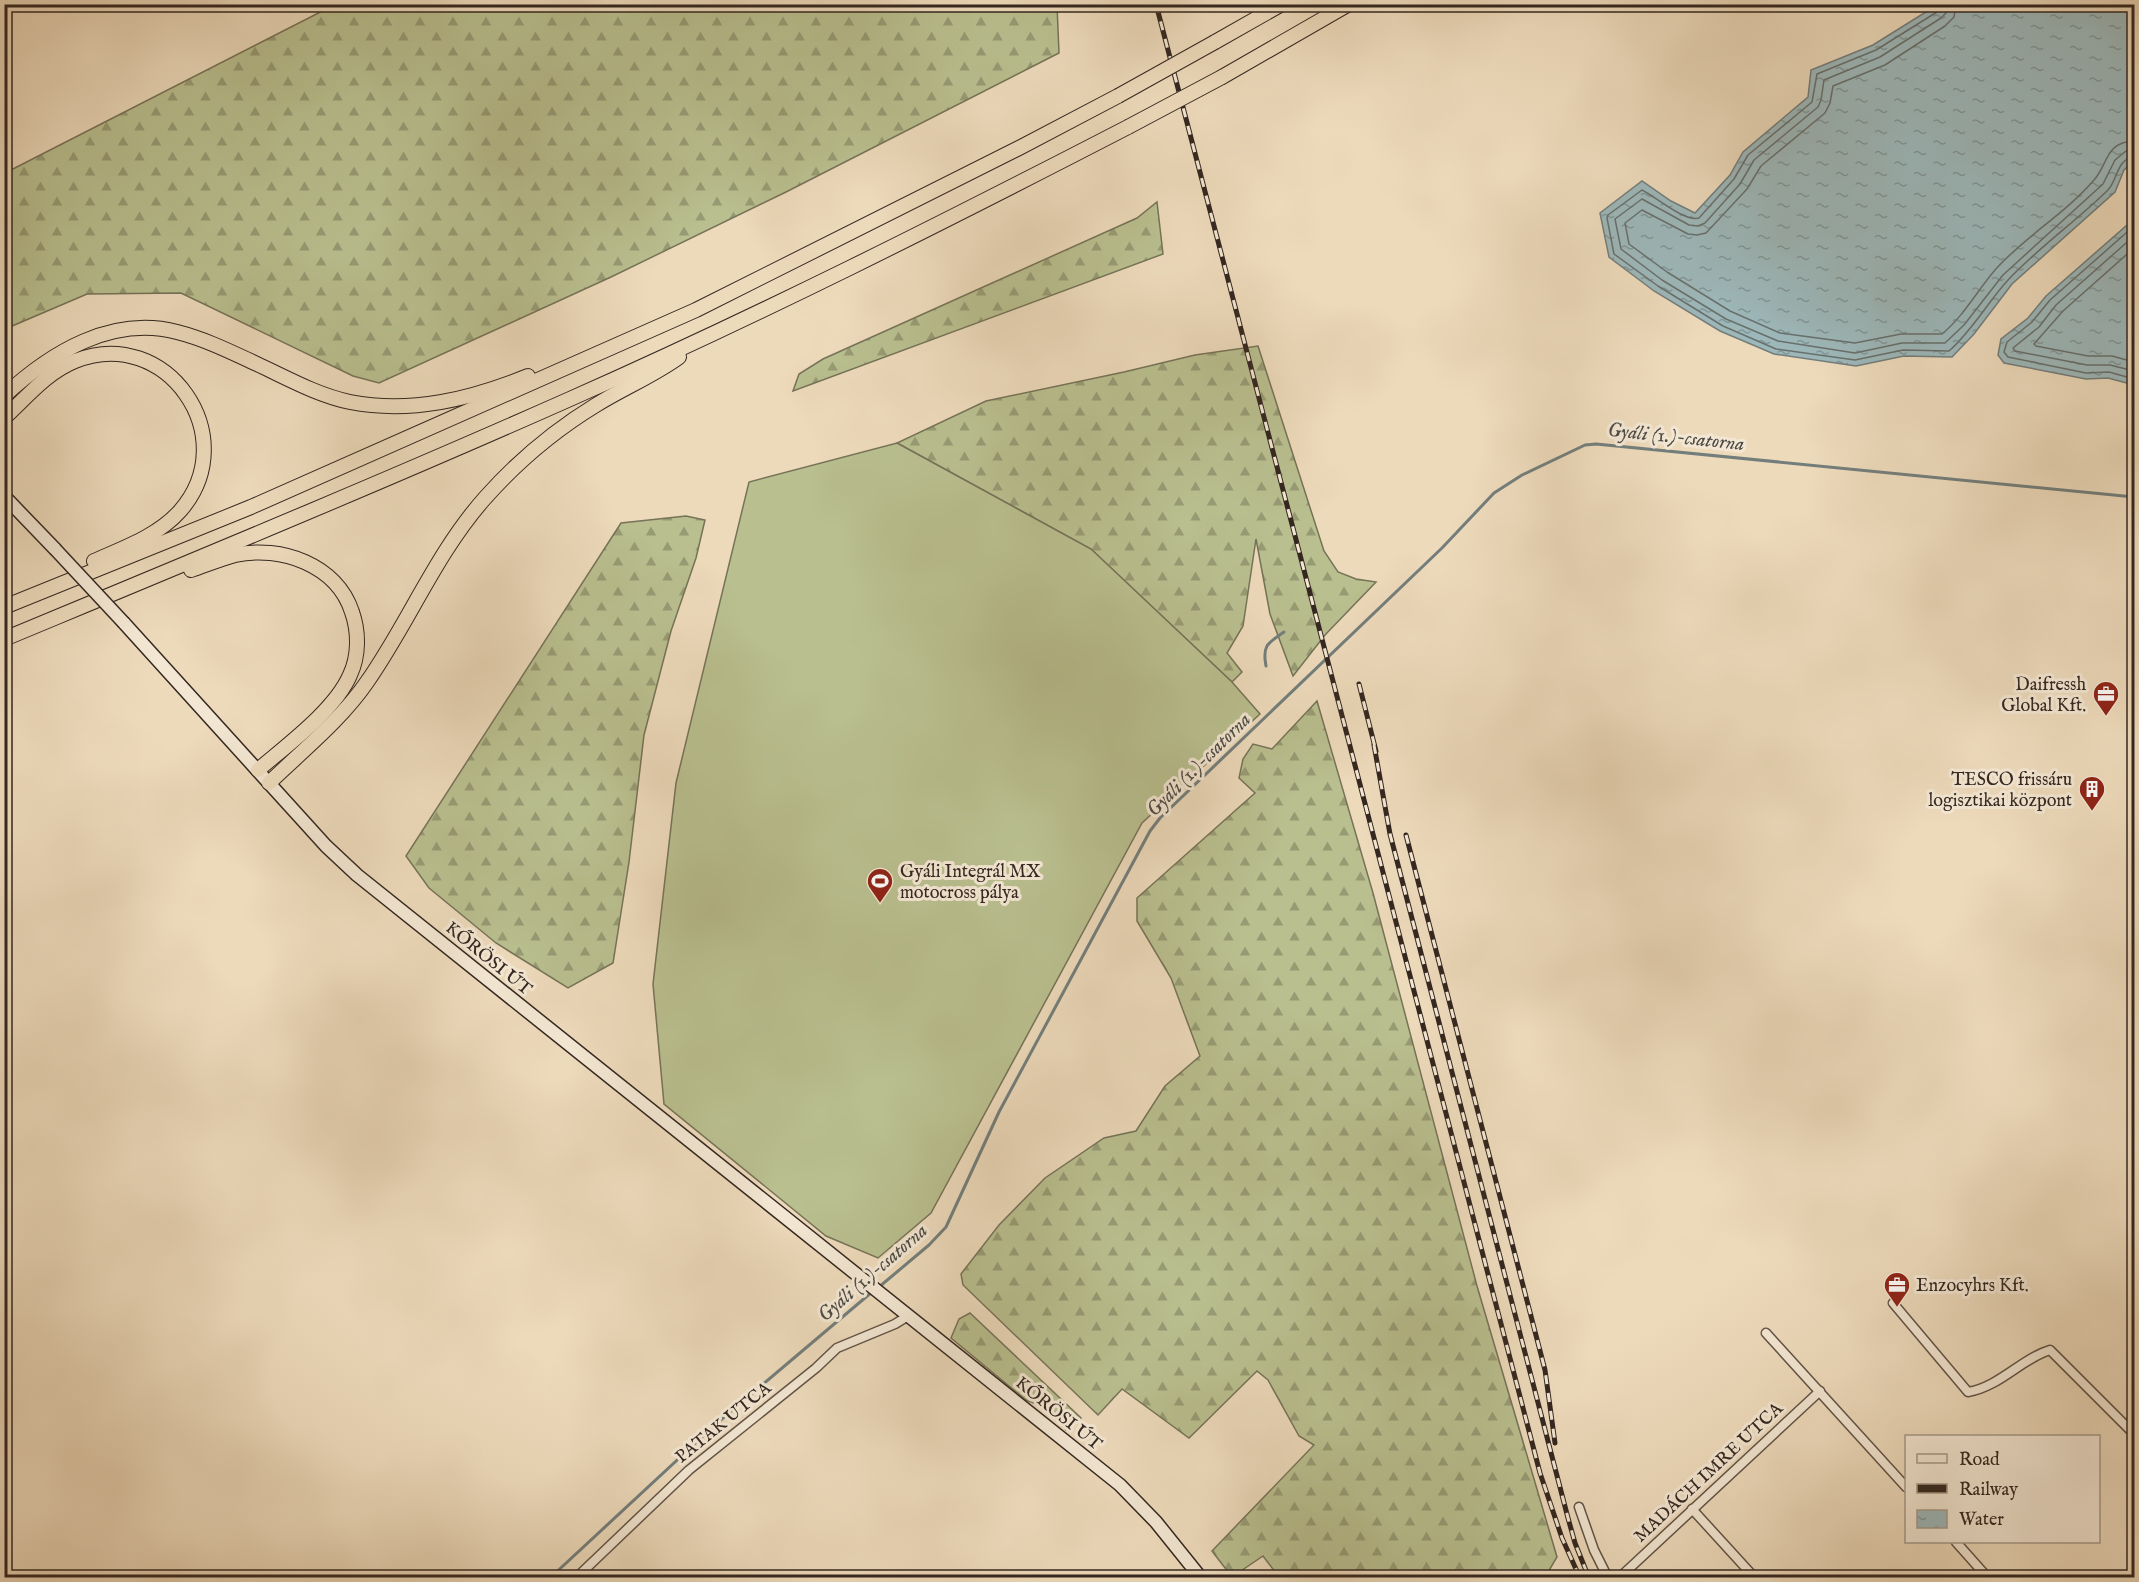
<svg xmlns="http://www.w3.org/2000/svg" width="2139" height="1582" font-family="'IM FELL English',serif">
<defs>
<pattern id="forest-firs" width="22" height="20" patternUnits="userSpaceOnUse" patternTransform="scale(1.5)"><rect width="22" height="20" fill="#b9bf8f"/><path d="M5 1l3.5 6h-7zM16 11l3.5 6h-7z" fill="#979b74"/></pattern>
<pattern id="water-ripples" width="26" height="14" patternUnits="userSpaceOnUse" patternTransform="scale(1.5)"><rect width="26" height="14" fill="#9db8ba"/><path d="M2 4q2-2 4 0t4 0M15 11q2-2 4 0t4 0" fill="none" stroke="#819697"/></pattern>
</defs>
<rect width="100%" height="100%" fill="#eddabb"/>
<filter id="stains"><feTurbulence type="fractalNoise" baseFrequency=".00333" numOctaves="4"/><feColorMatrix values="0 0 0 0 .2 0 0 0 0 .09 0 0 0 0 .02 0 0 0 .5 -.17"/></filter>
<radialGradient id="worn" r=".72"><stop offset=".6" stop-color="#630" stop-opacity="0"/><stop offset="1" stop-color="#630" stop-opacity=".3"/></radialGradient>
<!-- forest -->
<g fill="url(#forest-firs)" stroke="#767358" stroke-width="1.5">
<polygon points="334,5 1057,5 1059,53 786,192 611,277 379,383 353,376 181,293 87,294 5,329 5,173"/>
<polygon points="1157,202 1163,254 793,391 799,374 823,359 1137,218"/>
<polygon points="1258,346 1324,551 1338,572 1356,579 1376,582 1325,635 1293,676 1270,614 1256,539 1243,626 1227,653 1242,672 1232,682 1091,549 897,443 986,401 1124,372 1195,355"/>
<polygon points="686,516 705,520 696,558 671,631 644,735 629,862 613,963 568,988 496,943 429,888 406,856 621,523"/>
<polygon points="1317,701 1373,893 1477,1286 1557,1557 1547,1574 1542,1577 1279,1577 1263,1556 1232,1577 1212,1551 1314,1445 1299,1436 1268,1380 1257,1371 1189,1438 1122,1389 1098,1415 963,1285 961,1274 999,1225 1045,1178 1104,1138 1136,1131 1165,1086 1200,1056 1171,978 1137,921 1137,898 1255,793 1239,778 1243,759 1253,744 1272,749"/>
<polygon points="970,1313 1081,1418 1066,1430 1052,1410 1026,1400 951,1338 959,1319"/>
</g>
<!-- garden -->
<polygon fill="#b9bf8f" stroke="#767358" stroke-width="1.5" points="897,443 1091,549 1232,682 1260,714 1142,823 931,1213 878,1258 826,1236 664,1104 653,984 676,783 749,482"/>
<!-- water -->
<g fill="url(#water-ripples)" stroke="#737e7c" stroke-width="1.5">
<polygon points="1937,5 2134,5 2134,161 2124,170 2115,192 2012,284 1974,334 1952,357 1904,356 1856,366 1774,354 1720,331 1654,291 1609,257 1600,213 1642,181 1671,201 1695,213 1730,175 1743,152 1808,97 1811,70 1873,45"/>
<polygon points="2134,219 2134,385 2108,378 2086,379 2004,363 1998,355 2001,339 2028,318 2046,296"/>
</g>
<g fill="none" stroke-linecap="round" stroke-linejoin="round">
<!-- shore -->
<g stroke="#68706d" stroke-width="1.5">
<path d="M1940,4l-3,8 -61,38 -59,24 -5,28 -64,53 -14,24 -35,39c-15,4 -43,-21 -57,-28l-34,25 -1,3 7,36 44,32 65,40 53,23 79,11 48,-10 46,1c23,-20 38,-48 59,-71 30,-32 67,-58 99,-89 11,-10 9,-32 27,-34"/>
<polyline points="1947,4 1946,13 1941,18 1880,57 1824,80 1821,100 1818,107 1754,160 1740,184 1705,223 1698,226 1689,225 1642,199 1615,219 1621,249 1662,280 1726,319 1778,341 1855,353 1902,343 1945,343 1964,325 2003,275 2103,184 2115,160 2126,151 2134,150"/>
<path d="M1956,4l-2,13 -9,9 -60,39 -52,21 -3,17 -5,10 -64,53 -14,23 -41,44 -9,2 -9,-1 -46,-24 -17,13 4,21 38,28 63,39 50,22 75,10 46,-9h41c21,-17 35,-43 53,-64 29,-33 70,-56 99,-90 14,-15 11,-38 40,-39"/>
<polyline points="2134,226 2050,300 2032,322 2007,342 2004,352 2008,357 2086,373 2109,372 2134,379"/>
<polyline points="2134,236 2056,305 2039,327 2013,348 2015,351 2087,365 2110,365 2134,371"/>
<polyline points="2134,248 2063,311 2034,344 2036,346 2088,356 2112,356 2134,362"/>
</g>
<!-- stream -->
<g stroke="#737e7c" stroke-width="3">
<path d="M1266,666c-4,-21 2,-23 18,-34"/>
<polyline points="879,1287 929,1245 946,1227 999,1112 1150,831 1160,818 1442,548 1494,493 1522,475 1585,445 1596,444 2134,497"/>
<polyline points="550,1578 716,1424 872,1292"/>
</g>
<!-- minor casing -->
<g stroke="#625447" stroke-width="11">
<g id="minor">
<path d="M1893,1303l75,89c31,-5 53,-33 82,-42l84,84"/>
<polyline points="1766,1333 1906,1487"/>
<polyline points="1579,1507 1594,1550 1608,1578"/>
<polyline points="1692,1509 1755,1578"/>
<polyline points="1956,1542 1988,1578"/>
<polyline points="576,1578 689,1470 816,1368 837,1348 895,1324 908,1316"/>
<polyline points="1619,1578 1820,1391"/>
</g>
</g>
<!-- secondary casing -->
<g stroke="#342720" stroke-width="15">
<g id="secondary">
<polyline points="4,496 55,549"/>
<polyline points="124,623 326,846 357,875 1120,1485 1156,1522 1201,1578"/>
</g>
</g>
<!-- trunk casing -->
<g stroke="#342720" stroke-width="16">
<g id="trunk">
<polyline points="1215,42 1282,4"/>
<polyline points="1222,77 1349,4"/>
<path d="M4,396c46,-43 108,-81 173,-64 28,7 54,20 80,32 30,14 60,31 93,38 61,12 121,-3 178,-26"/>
<path d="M4,418c22,-20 43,-46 71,-57 91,-37 170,76 105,150 -22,25 -57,37 -86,50"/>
<path d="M191,570c15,-5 29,-11 44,-15 46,-10 102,10 117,57 7,20 7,44 -2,63 -15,35 -63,70 -92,95"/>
<polyline points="4,607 251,507 696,310 1019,148 1118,96"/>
<path d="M4,639c190,-79 379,-157 566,-240 190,-84 374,-177 558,-272"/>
<path d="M269,783c33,-32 72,-63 98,-101 42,-60 69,-129 118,-184 32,-36 70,-68 111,-93 27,-17 57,-29 83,-48"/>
</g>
</g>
<!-- minor -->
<use href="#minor" stroke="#f3e7d3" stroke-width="8"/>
<!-- secondary -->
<use href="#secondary" stroke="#f3e7d3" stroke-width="12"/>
<!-- trunk -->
<use href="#trunk" stroke="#eddabb" stroke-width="14"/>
<!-- rail casing -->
<g stroke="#342720" stroke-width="5">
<g id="rail">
<polyline points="1156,4 1540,1473 1562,1538 1580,1578"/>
<polyline points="1359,684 1376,751"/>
<polyline points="1374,745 1390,834 1568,1518 1575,1543 1589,1578"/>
<polyline points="1406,835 1545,1370 1555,1443"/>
</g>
</g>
<!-- rail -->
<use href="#rail" stroke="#f3e7d3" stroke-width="3" stroke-dasharray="9" stroke-linecap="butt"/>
<!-- secondary-bridge casing -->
<g stroke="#342720" stroke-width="15" stroke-linecap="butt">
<polyline id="secondary-bridge" points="55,549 124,623"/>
</g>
<!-- trunk-bridge casing -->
<g stroke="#342720" stroke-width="16" stroke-linecap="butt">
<g id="trunk-bridge">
<polyline points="1118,96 1215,42"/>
<polyline points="1128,127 1222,77"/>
</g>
</g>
<!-- secondary-bridge -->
<use href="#secondary-bridge" stroke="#f3e7d3" stroke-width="12"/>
<!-- trunk-bridge -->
<use href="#trunk-bridge" stroke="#eddabb" stroke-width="14"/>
</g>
<!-- icons -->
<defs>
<g id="office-pin" transform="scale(1.35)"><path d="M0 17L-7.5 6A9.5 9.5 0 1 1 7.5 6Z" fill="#8f2418" stroke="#f3e7d3"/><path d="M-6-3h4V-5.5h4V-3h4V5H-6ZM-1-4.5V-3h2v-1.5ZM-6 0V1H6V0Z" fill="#fff"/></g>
<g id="building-pin" transform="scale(1.35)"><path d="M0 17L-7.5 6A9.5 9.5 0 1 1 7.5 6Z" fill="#8f2418" stroke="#f3e7d3"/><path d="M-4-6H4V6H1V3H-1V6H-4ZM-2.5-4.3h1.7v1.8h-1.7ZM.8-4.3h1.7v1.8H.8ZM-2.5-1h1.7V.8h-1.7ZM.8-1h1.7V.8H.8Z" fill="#fff"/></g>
<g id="stadium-pin" transform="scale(1.35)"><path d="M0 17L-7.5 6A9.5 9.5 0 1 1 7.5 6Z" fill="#8f2418" stroke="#f3e7d3"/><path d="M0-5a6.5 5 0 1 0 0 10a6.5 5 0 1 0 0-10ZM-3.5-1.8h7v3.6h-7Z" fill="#fff"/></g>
</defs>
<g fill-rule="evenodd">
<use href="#office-pin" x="2106" y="694"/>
<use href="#building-pin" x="2092" y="789"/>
<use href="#stadium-pin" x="880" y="881"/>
<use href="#office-pin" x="1897" y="1285"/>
</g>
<g text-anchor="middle" stroke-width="6" stroke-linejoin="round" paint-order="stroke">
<!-- poi labels -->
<g font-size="18" fill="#342720" stroke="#f3e7d3" text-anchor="end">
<text x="2086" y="690">Daifressh<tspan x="2086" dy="21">Global Kft.</tspan></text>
<text x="2072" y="785">TESCO frissáru<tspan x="2072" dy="21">logisztikai központ</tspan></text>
<text x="900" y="877" text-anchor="start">Gyáli Integrál MX<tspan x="900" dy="21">motocross pálya</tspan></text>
<text x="1916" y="1291" text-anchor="start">Enzocyhrs Kft.</text>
</g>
<!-- street labels -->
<g font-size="18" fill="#342720" stroke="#f3e7d3">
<text transform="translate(489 958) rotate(39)" y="6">KŐRÖSI ÚT</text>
<text transform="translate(1059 1413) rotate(39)" y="6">KŐRÖSI ÚT</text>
<text transform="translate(723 1422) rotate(-39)" y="6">PATAK UTCA</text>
<text transform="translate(1708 1472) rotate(-43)" y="6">MADÁCH IMRE UTCA</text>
</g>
<!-- water labels -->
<g font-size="20" font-style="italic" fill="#4e4b46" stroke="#f3e7d3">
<text transform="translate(1676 436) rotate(6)" y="7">Gyáli (1.)-csatorna</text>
<text transform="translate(1198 764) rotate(-45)" y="7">Gyáli (1.)-csatorna</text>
<text transform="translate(872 1272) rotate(-41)" y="7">Gyáli (1.)-csatorna</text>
</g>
</g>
<!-- margin -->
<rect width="2139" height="1582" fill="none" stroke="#eddabb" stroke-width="24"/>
<rect x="6" y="6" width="2127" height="1570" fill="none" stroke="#342720" stroke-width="3"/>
<rect x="12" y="12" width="2115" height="1558" fill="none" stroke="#342720" stroke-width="1.5"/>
<!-- legend -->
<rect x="1905" y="1435" width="195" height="108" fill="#f3e7d3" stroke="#a79a8b" stroke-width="1.5"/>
<rect x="1917" y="1454" width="30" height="9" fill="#f3e7d3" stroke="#a79a8b" stroke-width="1.5"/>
<text x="1959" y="1465" font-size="18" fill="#342720">Road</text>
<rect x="1917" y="1484" width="30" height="9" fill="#342720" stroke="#a79a8b" stroke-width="1.5"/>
<text x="1959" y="1495" font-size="18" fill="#342720">Railway</text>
<rect x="1917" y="1510" width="30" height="18" fill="url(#water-ripples)" stroke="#a79a8b" stroke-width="1.5"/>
<text x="1959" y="1525" font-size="18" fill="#342720">Water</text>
<rect width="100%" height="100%" filter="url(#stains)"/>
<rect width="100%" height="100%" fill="url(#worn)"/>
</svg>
